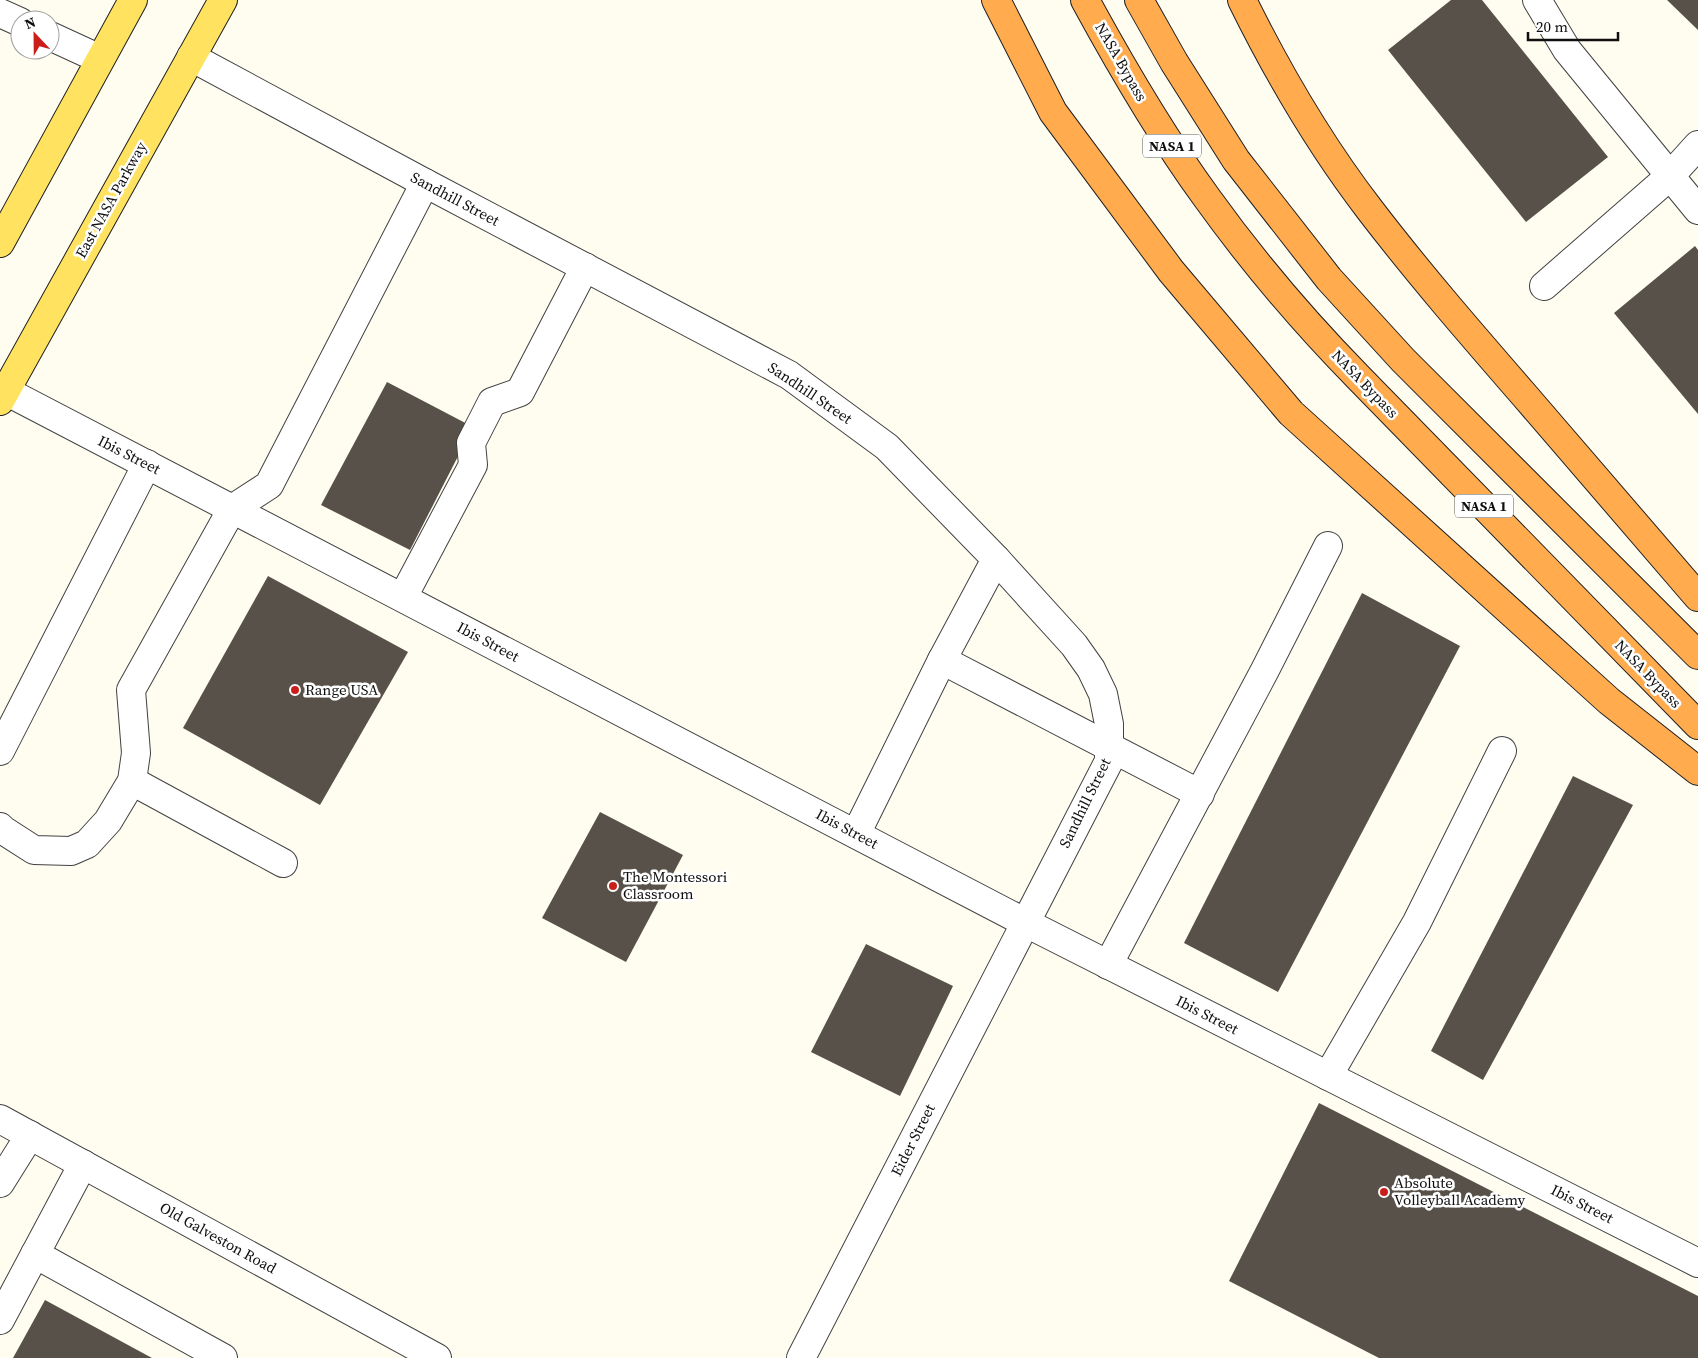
<svg xmlns="http://www.w3.org/2000/svg" width="1698" height="1358" font-family="'Source Serif 4',serif">
<rect width="100%" height="100%" fill="#fffdf0"/>
<!-- building -->
<g fill="#58514a">
<polygon points="1451,0 1482,0 1608,157 1526,222 1388,50"/>
<polygon points="1667,0 1698,0 1698,30"/>
<polygon points="1695,246 1698,250 1698,414 1614,313"/>
<polygon points="387,382 473,427 410,550 321,505"/>
<polygon points="268,576 408,652 320,805 183,728"/>
<polygon points="1362,593 1460,646 1278,992 1184,943"/>
<polygon points="1573,776 1633,805 1483,1080 1431,1051"/>
<polygon points="600,812 683,855 626,962 542,918"/>
<polygon points="866,944 953,986 900,1096 811,1052"/>
<polygon points="1319,1103 1698,1296 1698,1358 1379,1358 1229,1281"/>
<polygon points="45,1300 152,1358 13,1358"/>
</g>
<g fill="none" stroke-linecap="round" stroke-linejoin="round">
<!-- minor casing -->
<g stroke="#424242" stroke-width="30">
<g id="minor">
<polyline points="1537,0 1567,50 1698,210"/>
<polyline points="0,13 20,22"/>
<polyline points="50,36 100,59"/>
<polyline points="191,57 425,183 789,375 887,447 996,559 1074,645 1091,669 1103,694 1109,724 1109,761 801,1358"/>
<polyline points="1544,286 1670,176 1698,145"/>
<polyline points="0,388 1026,923 1698,1263"/>
<polyline points="996,559 942,660 1200,794"/>
<polyline points="403,597 473,465 471,443 492,402 520,392 585,267"/>
<polyline points="0,751 147,464"/>
<polyline points="132,781 283,863"/>
<polyline points="0,827 3,830 34,850 71,851 87,844 108,821 132,781 136,753 131,690 232,509 269,485 425,183"/>
<polyline points="856,834 942,660"/>
<polyline points="1108,965 1265,670 1328,546"/>
<polyline points="1328,1076 1417,922 1502,751"/>
<polyline points="0,1119 437,1358"/>
<polyline points="0,1183 30,1135"/>
<polyline points="35,1254 223,1358"/>
<polyline points="0,1320 83,1164"/>
</g>
</g>
<!-- major casing -->
<g stroke="#202020" stroke-width="30">
<g id="major">
<polyline points="0,243 133,0"/>
<polyline points="0,401 223,0"/>
</g>
</g>
<!-- highway casing -->
<g stroke="#202020" stroke-width="30">
<g id="highway">
<polyline points="996,0 1053,112 1171,271 1291,413 1609,701 1698,771"/>
<path d="M1085,0c37,68 76,135 122,198 46,64 97,124 152,180l339,347"/>
<polyline points="1139,0 1174,62 1236,160 1329,279 1403,360 1698,655"/>
<path d="M1242,0c36,73 78,145 128,210 49,64 102,125 155,186 57,67 115,134 173,201"/>
</g>
</g>
<!-- minor -->
<use href="#minor" stroke="#fff" stroke-width="28"/>
<!-- major -->
<use href="#major" stroke="#ffe360" stroke-width="28"/>
<!-- highway -->
<use href="#highway" stroke="#ffab4e" stroke-width="28"/>
</g>
<!-- markers -->
<g fill="#cb1e1b" stroke="#fff" stroke-width="2">
<circle cx="295" cy="690" r="5"/>
<circle cx="613" cy="886" r="5"/>
<circle cx="1384" cy="1192" r="5"/>
</g>
<g text-anchor="middle" stroke-width="5" stroke-linejoin="round" paint-order="stroke">
<!-- shield labels -->
<g fill="#fff" stroke="#575757" stroke-width="1">
<rect x="1143" y="134.5" width="58" height="23" rx="4"/>
<rect x="1455" y="494.5" width="58" height="23" rx="4"/>
</g>
<g font-size="14" font-weight="bold" fill="#0f0f0f">
<text x="1172" y="151">NASA 1</text>
<text x="1484" y="511">NASA 1</text>
</g>
<!-- street labels -->
<g font-size="15" fill="#0f0f0f" stroke="#fff">
<text transform="translate(1121 62) rotate(60)" y="5">NASA Bypass</text>
<text transform="translate(455 199) rotate(28)" y="5">Sandhill Street</text>
<text transform="translate(111 200) rotate(-61)" y="5">East NASA Parkway</text>
<text transform="translate(1365 384) rotate(46)" y="5">NASA Bypass</text>
<text transform="translate(810 393) rotate(34)" y="5">Sandhill Street</text>
<text transform="translate(129 455) rotate(27)" y="5">Ibis Street</text>
<text transform="translate(488 642) rotate(28)" y="5">Ibis Street</text>
<text transform="translate(1648 674) rotate(46)" y="5">NASA Bypass</text>
<text transform="translate(1085 803) rotate(-64)" y="5">Sandhill Street</text>
<text transform="translate(847 829) rotate(28)" y="5">Ibis Street</text>
<text transform="translate(1207 1015) rotate(27)" y="5">Ibis Street</text>
<text transform="translate(913 1140) rotate(-63)" y="5">Eider Street</text>
<text transform="translate(1582 1204) rotate(27)" y="5">Ibis Street</text>
<text transform="translate(218 1238) rotate(29)" y="5">Old Galveston Road</text>
</g>
<!-- poi labels -->
<g font-size="15" fill="#0f0f0f" stroke="#fff" text-anchor="start">
<text x="305" y="695">Range USA</text>
<text x="623" y="882">The Montessori<tspan x="623" dy="17">Classroom</tspan></text>
<text x="1394" y="1188">Absolute<tspan x="1394" dy="17">Volleyball Academy</tspan></text>
</g>
</g>
<!-- north arrow -->
<g transform="translate(35 35) rotate(338)"><circle r="24" fill="#ffffff" stroke="#9f9f9f"/>
<path d="M0-4L9 19L0 12L-9 19Z" fill="#cb1e1b"/>
<text y="-8" font-size="14" font-weight="bold" text-anchor="middle" fill="#0f0f0f">N</text>
</g>
<!-- scale -->
<path d="M1528 32v8h90v-8" fill="none" stroke="#0f0f0f" stroke-width="2.5"/>
<text x="1536" y="32" font-size="15" fill="#0f0f0f" stroke="#ffffff" stroke-width="4" paint-order="stroke">20 m</text>
</svg>
